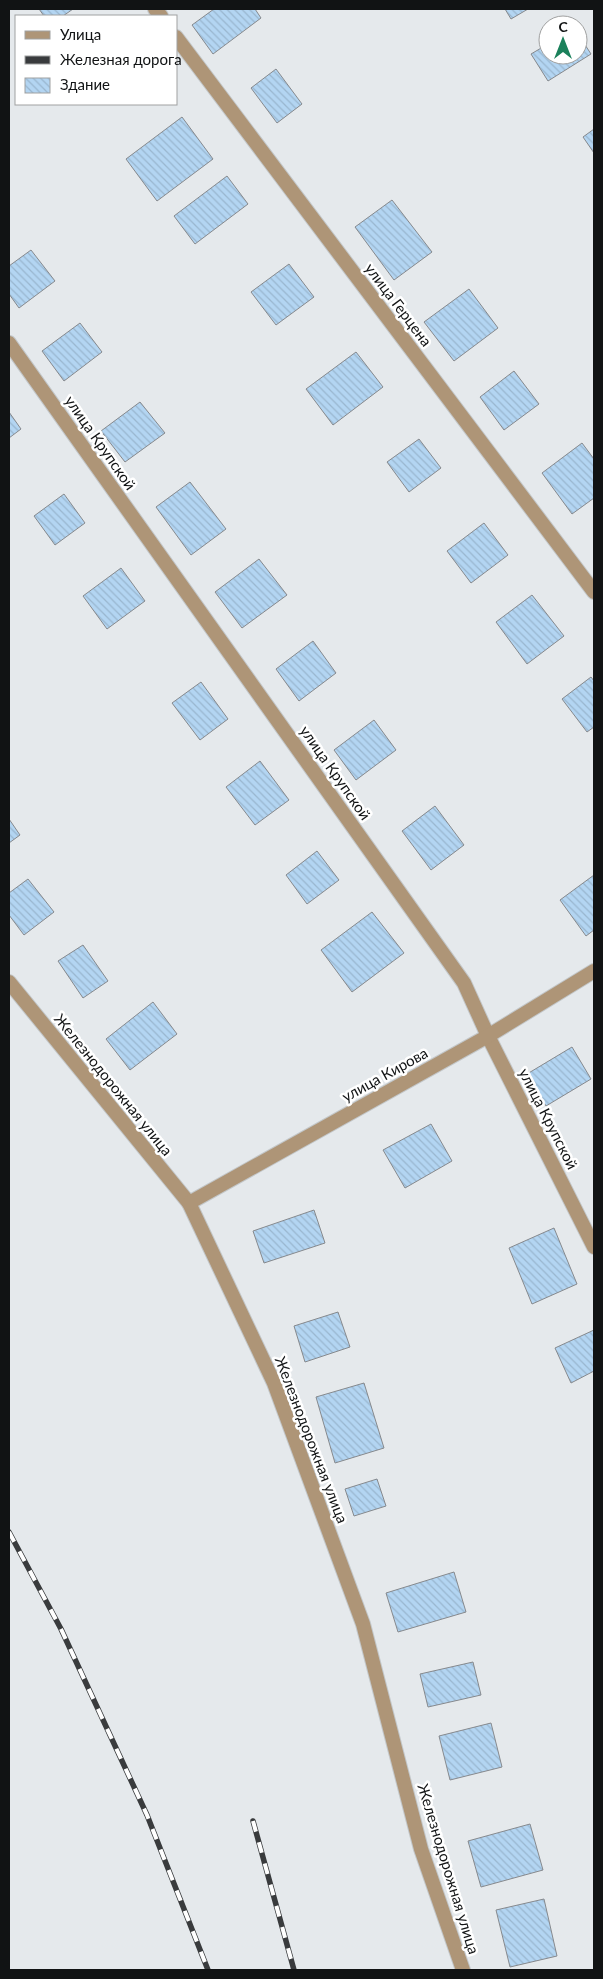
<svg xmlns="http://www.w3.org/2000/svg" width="603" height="1979" font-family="Lato,sans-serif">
<defs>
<pattern id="building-back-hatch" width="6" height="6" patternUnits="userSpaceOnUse" patternTransform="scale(1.25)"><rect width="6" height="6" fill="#b3d5f2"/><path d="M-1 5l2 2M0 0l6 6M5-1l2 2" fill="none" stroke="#99b6cf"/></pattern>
</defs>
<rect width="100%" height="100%" fill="#e5e9ec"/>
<!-- building -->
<g fill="url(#building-back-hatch)" stroke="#86898d">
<polygon points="39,9 73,9 63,16 44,16"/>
<polygon points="214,9 255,9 261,18 213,54 192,25"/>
<polygon points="505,9 528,9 511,19"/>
<polygon points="578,34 591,54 548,81 531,54 548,44 548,55 578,55"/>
<polygon points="276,69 302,104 277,123 251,88"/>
<polygon points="182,117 213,159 157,201 126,159"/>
<polygon points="594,129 594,153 583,137"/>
<polygon points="227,176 248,204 195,244 174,216"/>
<polygon points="392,200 432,252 394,280 355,227"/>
<polygon points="31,250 55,281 19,308 9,294 9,266"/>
<polygon points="289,264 314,297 276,325 251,292"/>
<polygon points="469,289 498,328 454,361 424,322"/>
<polygon points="80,323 102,352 64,381 42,351"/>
<polygon points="356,352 383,387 333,425 306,389"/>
<polygon points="514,371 539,404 504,430 480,397"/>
<polygon points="140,402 165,433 125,462 101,431"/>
<polygon points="9,412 21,429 9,438"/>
<polygon points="419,439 441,468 409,492 387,462"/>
<polygon points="582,443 594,459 594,498 572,514 542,473"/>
<polygon points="190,482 226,529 191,555 156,507"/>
<polygon points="64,494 85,523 55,545 34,516"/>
<polygon points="484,523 508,555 471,583 447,551"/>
<polygon points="259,559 287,595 242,628 215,592"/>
<polygon points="121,568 145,601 107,629 83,596"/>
<polygon points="532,595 564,636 527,664 496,622"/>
<polygon points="313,641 336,673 299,701 276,669"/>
<polygon points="591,677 594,681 594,727 587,732 562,699"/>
<polygon points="201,682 228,719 200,740 172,703"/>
<polygon points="374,720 396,750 356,780 334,750"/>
<polygon points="260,761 289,800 255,825 226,787"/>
<polygon points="435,806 464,845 431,870 402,831"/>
<polygon points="9,819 20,835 9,843"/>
<polygon points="317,851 339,880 307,904 286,875"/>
<polygon points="594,875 594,930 586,936 560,900"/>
<polygon points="28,879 54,912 24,935 9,915 9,893"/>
<polygon points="372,912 404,953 352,992 321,950"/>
<polygon points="83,945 108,981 83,998 58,961"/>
<polygon points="153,1002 177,1034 130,1070 106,1039"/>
<polygon points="572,1047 591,1079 546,1106 527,1074"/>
<polygon points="431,1124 452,1161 405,1188 383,1150"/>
<polygon points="314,1210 325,1243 264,1263 253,1231"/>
<polygon points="554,1228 577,1284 532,1304 509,1248"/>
<polygon points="338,1312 350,1347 305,1362 294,1326"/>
<polygon points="594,1330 594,1371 571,1383 555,1348"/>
<polygon points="364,1383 384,1448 335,1463 316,1397"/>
<polygon points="377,1479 386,1506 354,1516 345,1489"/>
<polygon points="454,1572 466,1612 398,1632 386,1593"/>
<polygon points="473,1662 481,1695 428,1707 420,1674"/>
<polygon points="491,1723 502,1767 450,1780 439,1736"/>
<polygon points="530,1824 543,1870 481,1887 468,1841"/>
<polygon points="544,1899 557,1956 510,1967 496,1910"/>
</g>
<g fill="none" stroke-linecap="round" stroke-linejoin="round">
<!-- minor casing -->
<g stroke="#c3c7c9" stroke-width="16">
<g id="minor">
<polyline points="155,9 161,16"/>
<polyline points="176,37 594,592"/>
<polyline points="9,343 464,983 488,1036 594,1247"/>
<polyline points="9,982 189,1203 274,1383 363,1624 421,1849 463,1970"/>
<polyline points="189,1203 488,1036 594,971"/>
</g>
</g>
<!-- minor -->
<use href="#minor" stroke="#ae9577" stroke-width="14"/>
<!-- rail casing -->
<g stroke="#393b3d" stroke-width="5.5">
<g id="rail">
<polyline points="9,1532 61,1629 147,1815 208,1970"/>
<polyline points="253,1821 294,1970"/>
</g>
</g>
<!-- rail -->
<use href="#rail" stroke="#fff" stroke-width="4" stroke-dasharray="11" stroke-linecap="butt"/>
</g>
<g text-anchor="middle" stroke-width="5" stroke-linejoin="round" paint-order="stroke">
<!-- street labels -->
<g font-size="15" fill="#111314" stroke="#fff">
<text transform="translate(398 305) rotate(53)" y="5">улица Герцена</text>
<text transform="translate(100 443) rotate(55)" y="5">улица Крупской</text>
<text transform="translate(335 773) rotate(55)" y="5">улица Крупской</text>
<text transform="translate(385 1075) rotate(-29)" y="5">улица Кирова</text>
<text transform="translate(113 1085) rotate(51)" y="5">Железнодорожная улица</text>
<text transform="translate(548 1119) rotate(63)" y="5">улица Крупской</text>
<text transform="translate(311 1440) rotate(69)" y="5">Железнодорожная улица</text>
<text transform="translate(448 1869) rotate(73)" y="5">Железнодорожная улица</text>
</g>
</g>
<!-- border -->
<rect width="603" height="1979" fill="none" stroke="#111314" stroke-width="20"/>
<!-- legend -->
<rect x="15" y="15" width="162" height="90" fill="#ffffff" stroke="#a0a1a1"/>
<rect x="25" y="31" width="25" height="8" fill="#ae9577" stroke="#a0a1a1"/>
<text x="60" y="40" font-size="15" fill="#111314">Улица</text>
<rect x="25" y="56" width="25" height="8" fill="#393b3d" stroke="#a0a1a1"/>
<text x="60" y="65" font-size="15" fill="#111314">Железная дорога</text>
<rect x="25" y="78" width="25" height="15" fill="url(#building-back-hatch)" stroke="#a0a1a1"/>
<text x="60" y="90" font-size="15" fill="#111314">Здание</text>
<!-- north arrow -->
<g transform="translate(563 40)"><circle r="24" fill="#ffffff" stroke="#a0a1a1"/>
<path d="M0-4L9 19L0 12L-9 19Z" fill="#1b815b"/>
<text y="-8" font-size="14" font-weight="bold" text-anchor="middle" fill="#111314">С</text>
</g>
</svg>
